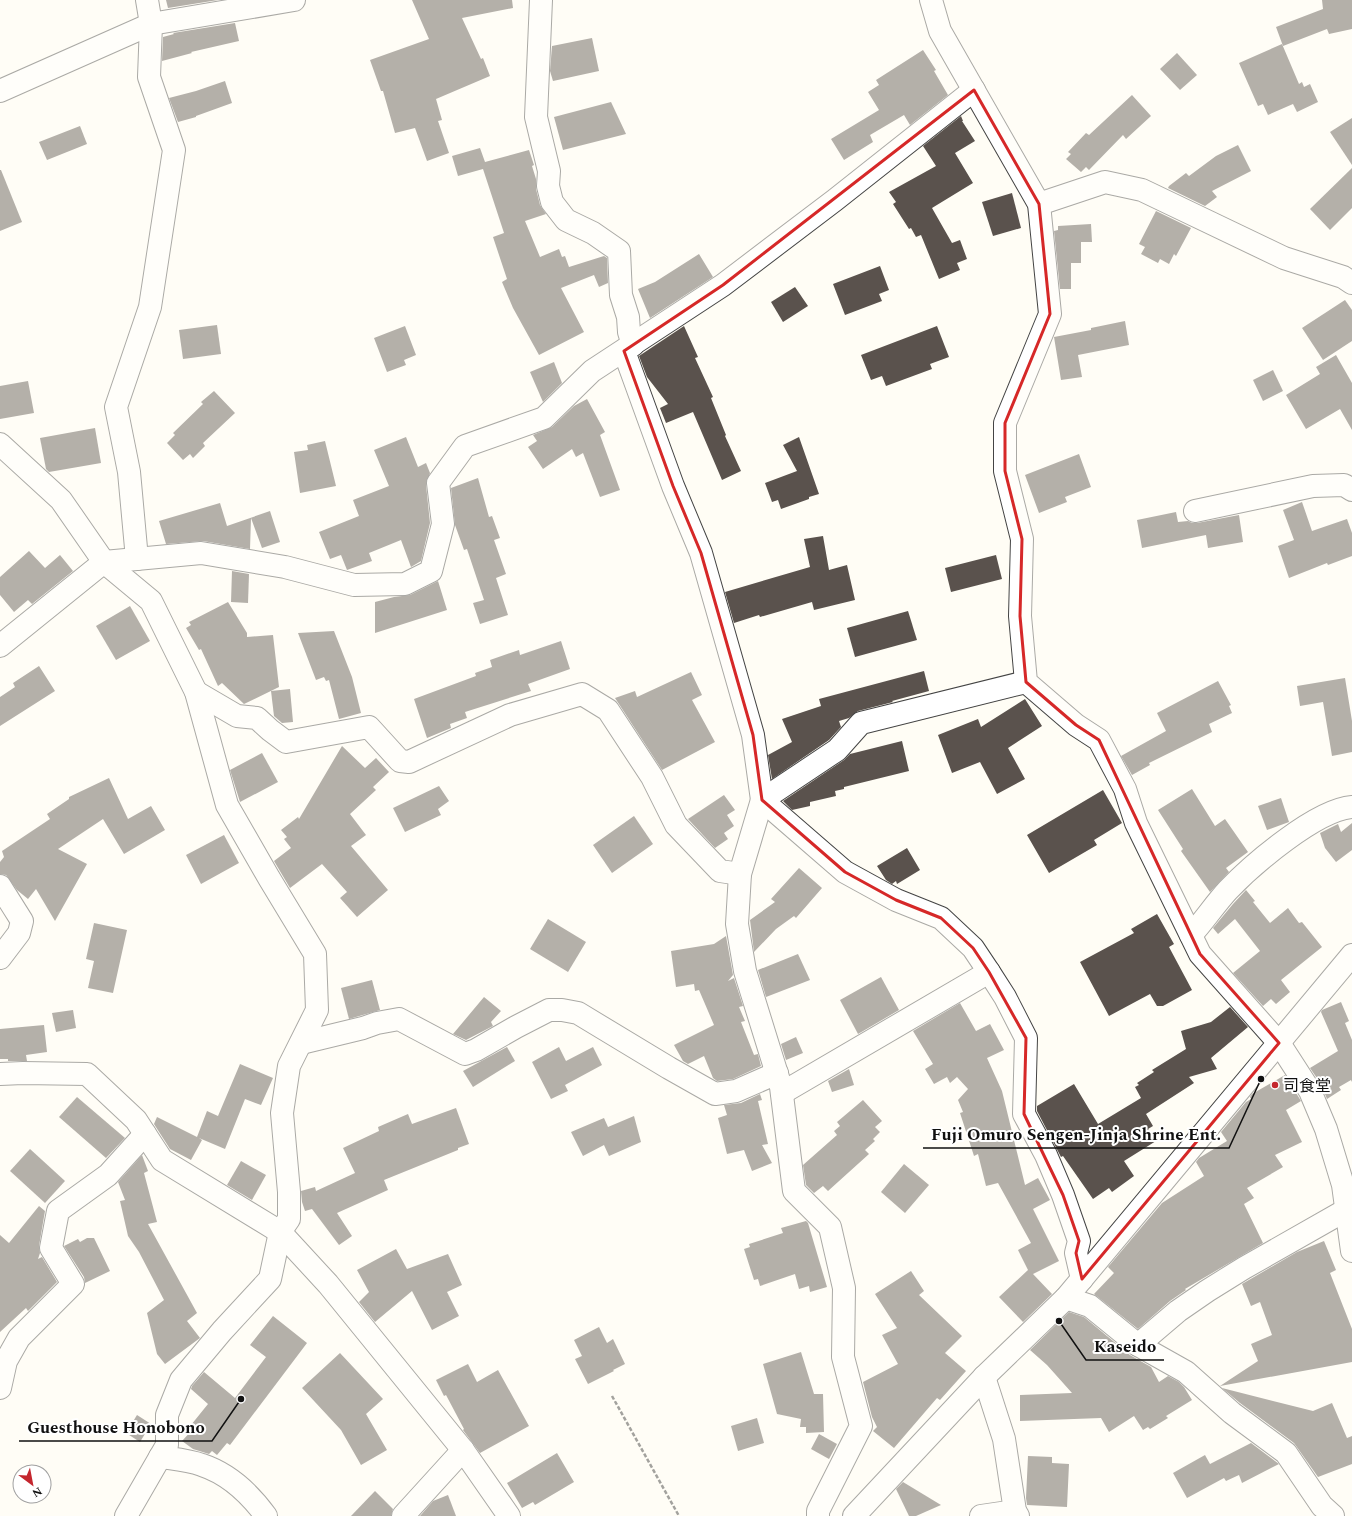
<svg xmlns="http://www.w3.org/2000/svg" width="1352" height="1516" font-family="Spectral,'Noto Sans JP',serif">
<rect width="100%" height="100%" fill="#fffdf5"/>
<!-- building -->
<g fill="#5a524d">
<polygon points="166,0 218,0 168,8"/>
<polygon points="412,0 512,0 513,8 462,18 481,59 483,58 490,76 436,99 442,120 438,121 449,153 427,161 415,128 395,133 383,91 381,91 370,60 429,39"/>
<polygon points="1322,0 1352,0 1352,29 1329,34 1327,29 1283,46 1276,27 1323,9"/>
<polygon points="235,23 239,41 191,52 192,53 162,61 163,37 174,34 173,33"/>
<polygon points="592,38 599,71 553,81 550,71 552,46"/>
<polygon points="1282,44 1299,84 1302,82 1304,87 1310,84 1318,102 1297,112 1293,104 1268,115 1263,104 1258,106 1239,63"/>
<polygon points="923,50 936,70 934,71 948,95 910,125 904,115 870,135 873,142 844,160 831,139 879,110 868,92 879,85 876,80"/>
<polygon points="1177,53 1197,75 1180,90 1160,69"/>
<polygon points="225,81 232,103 196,116 196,117 178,122 169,98 196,91"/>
<polygon points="1132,95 1151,116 1126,139 1123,135 1089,170 1086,167 1081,172 1066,159 1071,154 1068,152 1086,133 1089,135"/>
<polygon points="611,102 626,134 563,150 554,117"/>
<polygon points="961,116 963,121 962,121 975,141 955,153 973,183 932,208 952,243 960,240 967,259 957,263 960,270 939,279 921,235 916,237 911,228 909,229 893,204 896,202 889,192 936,166 923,146"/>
<polygon points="1352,118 1352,165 1330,132"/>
<polygon points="80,126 87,144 47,160 39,142"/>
<polygon points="1238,145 1251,171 1212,191 1217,197 1205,206 1168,188 1169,186 1186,173 1189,176 1216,156"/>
<polygon points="480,148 485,162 529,150 534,165 532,166 536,179 536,189 540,205 546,214 525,221 540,257 559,249 562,257 565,256 569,267 604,256 607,258 608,283 599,287 594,275 561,288 584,332 539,355 513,308 502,282 507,279 493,237 504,233 483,169 458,176 452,156"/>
<polygon points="1352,168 1352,208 1330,230 1310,209"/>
<polygon points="0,170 1,170 22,222 0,231"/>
<polygon points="1012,193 1021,228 993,236 982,202"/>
<polygon points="1156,211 1191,228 1176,256 1174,254 1169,264 1160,259 1158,263 1141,254 1145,247 1139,244"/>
<polygon points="1091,224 1092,242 1081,242 1081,263 1071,263 1071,289 1060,289 1054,231 1058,230 1058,226"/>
<polygon points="699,254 713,277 650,318 638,289 655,282"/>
<polygon points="880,266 889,290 879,294 882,301 845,315 833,284"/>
<polygon points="795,287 808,306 783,322 771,302"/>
<polygon points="1345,300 1352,310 1352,341 1323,360 1302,328"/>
<polygon points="1125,321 1129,345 1078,355 1082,377 1061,380 1054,337 1091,330 1091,328"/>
<polygon points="217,325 221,354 183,359 179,330"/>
<polygon points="405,326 416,355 404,360 406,365 387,372 374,338"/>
<polygon points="684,326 698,357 695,358 713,397 711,398 726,435 725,436 741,471 722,480 693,412 666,423 660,408 668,404 647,377 639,356"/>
<polygon points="937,326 949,357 930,364 932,369 886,386 882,376 871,380 861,355"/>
<polygon points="1336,355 1352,383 1352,430 1340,409 1306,429 1286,395 1320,374 1316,367"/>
<polygon points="554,362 562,383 543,402 530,372"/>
<polygon points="1273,370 1283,391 1263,401 1253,380"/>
<polygon points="28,381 34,413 0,419 0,386"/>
<polygon points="214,391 235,413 203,443 205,446 193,458 190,454 183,460 167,443 175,435 173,433 203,404 201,402"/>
<polygon points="587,399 605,432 600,435 620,490 600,497 583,453 576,457 572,449 543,469 528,447 537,441 533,435 552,427 574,406"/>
<polygon points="95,428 101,463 49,472 46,469 40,438"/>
<polygon points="406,437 418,467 426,463 430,473 426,485 430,523 421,561 411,567 401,540 369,553 372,561 347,570 341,555 330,559 319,532 359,516 353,500 389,486 374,450"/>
<polygon points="799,437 819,494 809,497 809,499 781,509 778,500 772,502 765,483 797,471 783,445"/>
<polygon points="325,441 336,486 300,493 294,452 308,450 307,445"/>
<polygon points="1079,454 1091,487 1065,497 1067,502 1039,513 1025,475"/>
<polygon points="478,478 489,517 492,516 500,538 494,540 506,574 496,578 508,615 480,624 473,603 484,600 467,549 464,550 455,525 451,488"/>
<polygon points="1302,502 1312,531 1347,519 1352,533 1352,556 1328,565 1327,563 1289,578 1278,546 1294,540 1283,510"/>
<polygon points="220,503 227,526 270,511 280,542 262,548 251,518 250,549 203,541 166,544 159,521"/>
<polygon points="1176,512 1178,522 1188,521 1192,523 1197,523 1239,515 1243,542 1208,548 1206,535 1142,548 1137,520"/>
<polygon points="823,536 829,570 847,565 855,600 814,610 812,602 760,617 759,615 734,623 725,592 810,567 804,539"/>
<polygon points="29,551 45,568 60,555 73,571 32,604 28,600 14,612 0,595 0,577"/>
<polygon points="996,555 1002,579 951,592 945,568"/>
<polygon points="232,571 249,574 248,603 231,602"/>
<polygon points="438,581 447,610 375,633 375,602 394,597 410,595"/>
<polygon points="228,602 247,633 247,637 273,635 279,687 244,704 222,683 218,686 201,649 199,650 186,628 191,625 189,622"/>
<polygon points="130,606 150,641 116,660 96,626"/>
<polygon points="908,611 917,640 855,657 847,628"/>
<polygon points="334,631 352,677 361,713 339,719 329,680 326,681 324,677 316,680 298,633"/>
<polygon points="561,641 570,669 528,684 531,691 465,712 467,718 450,724 451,728 427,738 414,699 476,676 475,673 492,667 490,660 519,650 520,655"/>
<polygon points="39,666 55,691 0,726 0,697 15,687 13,683"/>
<polygon points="924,671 929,691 892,701 893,702 858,711 849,718 839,721 841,727 829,740 772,779 768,755 792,742 782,719 821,706 819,699"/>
<polygon points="691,672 702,695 692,700 715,742 662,770 615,698 635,691 637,697"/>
<polygon points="1345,678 1352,721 1352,752 1332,756 1323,702 1300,706 1297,686"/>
<polygon points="1218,681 1231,705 1229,706 1232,713 1209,724 1212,732 1149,763 1150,765 1132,775 1121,756 1166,731 1157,713"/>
<polygon points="290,689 293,722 282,723 274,716 271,691"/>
<polygon points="1025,699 1042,726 1008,748 1025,779 997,794 980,762 952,773 938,735 978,719 981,727"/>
<polygon points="902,741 909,771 844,787 844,789 835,791 836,796 810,802 810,806 792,810 783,801 844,760 850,754"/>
<polygon points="342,746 365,768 376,758 389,772 373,787 376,790 350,814 366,835 351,846 388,890 357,917 340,898 347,892 322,864 290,888 274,861 291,848 284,839 287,837 281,830 298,817 299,819"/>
<polygon points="262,753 278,782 240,802 230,770"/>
<polygon points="109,778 128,819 151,806 165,830 124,854 103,819 58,849 87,864 55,921 36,889 28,899 17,890 6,875 0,874 0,862 4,857 2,851 50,819 47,814 69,799 69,797"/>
<polygon points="439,786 449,801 438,809 441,815 405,832 393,808"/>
<polygon points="1192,789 1215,826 1225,819 1248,852 1226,868 1229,872 1210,892 1181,851 1183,849 1158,810"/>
<polygon points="1103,790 1122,823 1094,840 1097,845 1049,873 1027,835"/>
<polygon points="724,795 735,810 727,815 734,826 724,833 728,839 715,848 688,819"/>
<polygon points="1281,798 1289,822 1267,830 1258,806"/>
<polygon points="634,816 653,844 612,873 593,845"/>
<polygon points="1352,823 1352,850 1336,862 1325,848 1320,833 1338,824 1341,832"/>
<polygon points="224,835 239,863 201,884 186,855"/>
<polygon points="907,848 920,870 897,884 896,881 892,884 886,880 877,866"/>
<polygon points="799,868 822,888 796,918 794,916 776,929 754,952 750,920 775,902 771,899"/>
<polygon points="1246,890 1255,901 1253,902 1270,923 1288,908 1299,923 1302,922 1322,947 1281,980 1290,992 1276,1004 1271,999 1263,1006 1233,973 1260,951 1235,919 1218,934 1213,928 1233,904"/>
<polygon points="1157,914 1174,944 1169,947 1192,990 1163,1006 1157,1006 1150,994 1109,1016 1080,962 1134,933 1131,929"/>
<polygon points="548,919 586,942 568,972 530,949"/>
<polygon points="94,923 127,930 113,993 88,988 94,961 86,959"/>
<polygon points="726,936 733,975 728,981 734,978 743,1006 739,1007 745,1021 741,1022 754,1055 758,1054 761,1066 733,1079 717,1081 713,1078 704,1056 688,1064 683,1061 674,1045 714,1025 699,990 695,991 694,984 676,987 671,951 714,944"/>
<polygon points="798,954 810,980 766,997 758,970"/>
<polygon points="881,977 899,1010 858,1034 840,1000"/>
<polygon points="372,980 380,1010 349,1019 341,988"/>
<polygon points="484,997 501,1011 491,1022 493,1026 466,1040 453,1034"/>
<polygon points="1341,1002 1349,1021 1345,1023 1352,1040 1352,1082 1351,1080 1339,1087 1341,1090 1327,1099 1321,1084 1310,1068 1338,1051 1321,1012 1322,1010"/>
<polygon points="960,1003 976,1031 990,1024 1004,1050 987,1058 1002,1091 1025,1185 1038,1178 1050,1200 1033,1209 1059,1261 1033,1274 1052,1294 1023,1322 999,1297 1028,1270 1018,1250 1031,1243 998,1183 986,1186 978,1154 974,1156 960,1113 963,1112 958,1100 968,1089 957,1077 950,1083 947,1077 934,1084 925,1069 933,1064 913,1031"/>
<polygon points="1230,1007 1248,1027 1211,1058 1217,1069 1189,1077 1194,1083 1146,1114 1153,1126 1148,1129 1156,1141 1124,1161 1134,1176 1112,1192 1109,1188 1093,1199 1063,1156 1061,1157 1037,1111 1037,1106 1074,1084 1098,1124 1141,1098 1135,1087 1139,1085 1137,1083 1154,1072 1152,1070 1186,1049 1181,1031 1211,1022"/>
<polygon points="73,1010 76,1028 56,1032 52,1013"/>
<polygon points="44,1025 47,1052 26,1055 27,1061 8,1061 8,1059 0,1059 0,1029"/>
<polygon points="796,1037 803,1053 786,1060 781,1044"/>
<polygon points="507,1047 515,1061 473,1087 463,1071"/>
<polygon points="559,1047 566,1061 593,1047 602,1065 565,1085 568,1091 551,1099 532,1062"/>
<polygon points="240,1064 273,1078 261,1105 245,1099 225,1149 199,1138 202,1140 191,1160 170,1149 154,1124 157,1117 197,1137 207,1111 218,1116"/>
<polygon points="849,1069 854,1085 832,1092 828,1081"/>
<polygon points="1285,1075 1301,1101 1286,1110 1302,1142 1275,1155 1283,1167 1247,1188 1254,1198 1244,1204 1263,1243 1185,1289 1186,1290 1170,1301 1138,1329 1094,1294 1114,1273 1108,1267 1162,1203 1204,1176 1196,1162 1199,1158 1227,1141 1221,1132 1246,1102 1251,1099 1250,1097 1252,1094"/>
<polygon points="760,1094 762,1100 758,1101 768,1144 762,1145 772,1163 752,1171 744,1150 727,1154 718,1118 727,1115 724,1105 741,1103"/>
<polygon points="77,1097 125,1138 106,1158 59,1117"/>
<polygon points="863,1100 882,1121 875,1127 880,1132 873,1139 875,1141 865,1150 869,1154 828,1191 823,1186 814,1193 806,1185 803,1165 837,1135 834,1131 840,1126 837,1122"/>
<polygon points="456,1108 469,1144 458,1148 458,1150 384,1180 388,1190 337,1213 352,1236 339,1245 312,1209 305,1211 302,1202 301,1191 315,1187 316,1191 355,1173 343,1148 379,1131 378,1127 408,1114 412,1124"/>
<polygon points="634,1116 641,1142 609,1156 604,1145 583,1156 571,1132 604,1118 608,1127"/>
<polygon points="30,1149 65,1181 45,1203 10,1171"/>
<polygon points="142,1155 148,1171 144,1173 157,1222 148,1224 197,1313 187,1321 200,1338 165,1364 157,1354 147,1313 164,1300 139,1252 128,1236 120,1201 125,1200 118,1182"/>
<polygon points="241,1161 266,1175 252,1200 227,1185"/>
<polygon points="904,1164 929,1185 905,1213 881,1192"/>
<polygon points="39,1206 45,1211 39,1246 40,1253 38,1259 42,1257 57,1282 28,1311 26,1308 0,1332 0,1235 9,1243"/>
<polygon points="806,1221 808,1223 827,1287 810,1292 809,1286 799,1289 795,1274 760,1286 758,1279 754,1280 744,1249 750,1247 749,1244 783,1233 781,1228"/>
<polygon points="87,1238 94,1238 110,1271 85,1283 84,1277 64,1246 78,1239 80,1242"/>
<polygon points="1324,1241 1336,1270 1330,1273 1352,1329 1352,1362 1220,1386 1258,1361 1251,1344 1272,1335 1260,1302 1251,1306 1242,1284 1297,1252"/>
<polygon points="396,1249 407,1269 448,1254 462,1285 447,1292 459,1316 432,1330 412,1291 375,1322 359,1302 369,1292 357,1270"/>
<polygon points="911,1271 924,1291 919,1295 962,1336 945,1353 966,1371 940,1400 937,1398 894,1448 873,1431 877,1427 872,1417 863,1382 898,1364 882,1335 897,1328 875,1294"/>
<polygon points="1069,1312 1084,1317 1130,1355 1151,1367 1159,1382 1168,1376 1179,1382 1184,1387 1192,1400 1166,1416 1168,1418 1150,1429 1148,1427 1143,1430 1134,1416 1109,1432 1101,1418 1020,1421 1020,1395 1072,1393 1047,1365 1030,1350"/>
<polygon points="273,1316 307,1343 230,1445 227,1443 217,1455 212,1451 209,1454 193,1449 182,1441 194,1428 191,1425 208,1404 191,1389 192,1386 204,1372 235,1398 266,1357 250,1345"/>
<polygon points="599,1327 607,1343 613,1339 625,1364 613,1370 614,1371 588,1384 575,1359 582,1356 574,1340"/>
<polygon points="801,1352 814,1394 823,1394 824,1432 806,1433 806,1427 800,1427 801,1419 777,1414 763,1364"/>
<polygon points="340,1353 383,1399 366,1414 387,1450 361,1465 341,1430 302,1388"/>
<polygon points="468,1364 477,1382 498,1370 529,1426 480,1453 463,1430 464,1429 446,1395 444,1396 436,1380"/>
<polygon points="1222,1388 1313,1411 1332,1403 1347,1438 1352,1436 1352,1464 1318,1477 1294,1443 1240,1403"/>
<polygon points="137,1415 151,1424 140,1442 126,1433"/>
<polygon points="757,1418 764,1443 738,1451 731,1426"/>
<polygon points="819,1434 837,1444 829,1459 811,1449"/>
<polygon points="1251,1443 1279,1464 1242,1483 1239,1475 1226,1481 1224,1478 1187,1498 1173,1473 1205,1455 1210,1464"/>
<polygon points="557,1453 574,1482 535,1505 533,1502 522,1508 507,1483"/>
<polygon points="1028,1456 1052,1457 1052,1463 1069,1464 1067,1507 1027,1505 1026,1498"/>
<polygon points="903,1482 941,1505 916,1516 909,1516 896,1489"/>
<polygon points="375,1491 393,1509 391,1516 351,1516"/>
<polygon points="448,1495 456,1516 420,1516 433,1501"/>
</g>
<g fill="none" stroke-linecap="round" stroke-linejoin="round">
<!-- minor casing -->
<g stroke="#444" stroke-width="24">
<g id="minor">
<polyline points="541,0 536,117 549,171 548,186 552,202 566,220 593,233 619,251 621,295 628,317 629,332 633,345"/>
<polyline points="931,0 940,31 1039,204 1050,314 1005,423 1005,471 1022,539 1020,616 1026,682 1076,725 1099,740 1125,789 1136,823 1200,954 1279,1043 1310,1091 1326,1129 1343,1185 1352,1251"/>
<polyline points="0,91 151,24 294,0"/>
<polyline points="1039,204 1105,182 1142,190 1284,258 1343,277 1352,283"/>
<polyline points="624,351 673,486 701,553 753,735 762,800 845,872 896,900 941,918 973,948 989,972 1005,997 1026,1038 1024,1114 1046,1155 1063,1195 1079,1241 1076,1253 1082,1279"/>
<polyline points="0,444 61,500 104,562 151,601 196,692 227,805 269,878 315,954 317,1010 289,1066 282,1113 289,1192 289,1219 280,1232 270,1279 222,1331 181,1380 167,1415 167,1445 126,1516"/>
<polyline points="1195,511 1313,486 1344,485 1352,490"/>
<polyline points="137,559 129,472 116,407 150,307 174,150 149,77 151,24 147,0"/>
<polyline points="0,646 104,562 201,553 285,567 354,585 405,584 431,571 443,524 438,483 465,446 544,418 592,371 723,285 835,200 974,90"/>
<polyline points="196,692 237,716 257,718 270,730 286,742 369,727 400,761 409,762 510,715 582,694 608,710 652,777 676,825 720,871 740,874"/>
<polyline points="0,886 22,921 19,933 0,958"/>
<path d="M1191,935c13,-14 24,-31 37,-45 25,-26 88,-80 124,-83"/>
<polyline points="301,1043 363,1028 377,1023 399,1019 465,1054 476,1050 516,1027 549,1010 562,1010 578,1013 669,1068 715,1094 736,1091 777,1073"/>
<polyline points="0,1074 23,1073 87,1074 136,1120 162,1160 280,1232 328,1284 463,1450 509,1516"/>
<polyline points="782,1093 989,972"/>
<polyline points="1066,1298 1090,1306 1138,1345 1186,1372 1232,1413 1286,1453 1322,1506 1333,1516"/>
<polyline points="1138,1345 1178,1311 1207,1291 1244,1268 1346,1210"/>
<polyline points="984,1377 1004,1439 1015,1511 1018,1516"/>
<polyline points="0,1388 6,1361 19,1338 73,1284 51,1248 58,1211 108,1175 145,1134"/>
<path d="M160,1457c14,2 29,3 42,8 27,9 48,29 64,51"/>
<polyline points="403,1516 463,1450"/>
<polyline points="818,1516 818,1511 861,1426 843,1357 844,1288 830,1227 794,1191 781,1087 745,971 737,924 740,874 762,800 837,750 861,723 1026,682"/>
<polyline points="854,1516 984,1377 1066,1298 1352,955"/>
<polyline points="981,1516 1015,1511"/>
</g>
</g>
<!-- path -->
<polyline stroke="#333" stroke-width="2.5" stroke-dasharray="4 2" stroke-linecap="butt" points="612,1396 679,1516"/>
<!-- minor -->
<use href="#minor" stroke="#fff" stroke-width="22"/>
</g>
<!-- marked area -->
<path d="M0 0H1352V1516H0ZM974,90l65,114 11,110 -45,109v48l17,68 -2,77 6,66 50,43 23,15 101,214 79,89 -197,236 -6,-26 3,-12 -16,-46 -39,-81 2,-76 -37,-66 -16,-24 -32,-30 -45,-18 -51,-28 -83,-72 -9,-65 -52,-182 -28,-67 -49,-135 99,-66z" fill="#fffdf5" fill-opacity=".55" fill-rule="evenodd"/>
<path fill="none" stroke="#d62828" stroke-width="3" stroke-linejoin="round" d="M974,90l65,114 11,110 -45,109v48l17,68 -2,77 6,66 50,43 23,15 101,214 79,89 -197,236 -6,-26 3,-12 -16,-46 -39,-81 2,-76 -37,-66 -16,-24 -32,-30 -45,-18 -51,-28 -83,-72 -9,-65 -52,-182 -28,-67 -49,-135 99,-66z"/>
<!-- markers -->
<circle fill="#c4262e" stroke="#fff" stroke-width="1.5" cx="1275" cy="1085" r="4"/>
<g text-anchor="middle" stroke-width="4" stroke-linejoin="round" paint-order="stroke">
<!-- poi labels -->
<g font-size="16" fill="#111" stroke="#fff" text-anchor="start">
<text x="1283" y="1091">司食堂</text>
</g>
</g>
<!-- callouts -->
<path fill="none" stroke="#111" stroke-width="1.5" d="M1261 1079L1229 1148H923M1059 1321L1086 1360H1164M241 1399L212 1441H19"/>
<g fill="#111" stroke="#fff" stroke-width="1.5">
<circle cx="1261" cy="1079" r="4"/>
<circle cx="1059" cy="1321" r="4"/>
<circle cx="241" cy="1399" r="4"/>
</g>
<g font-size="17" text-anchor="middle" font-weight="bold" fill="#111" stroke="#fff" stroke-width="4" stroke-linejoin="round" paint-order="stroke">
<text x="1076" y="1140">Fuji Omuro Sengen-Jinja Shrine Ent.</text>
<text x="1125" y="1352">Kaseido</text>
<text x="116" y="1433">Guesthouse Honobono</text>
</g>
<!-- north arrow -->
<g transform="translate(32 1484) rotate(148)"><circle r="19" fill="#ffffff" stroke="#a0a0a0"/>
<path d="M0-3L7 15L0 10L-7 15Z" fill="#c4262e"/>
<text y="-6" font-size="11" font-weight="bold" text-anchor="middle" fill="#111111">N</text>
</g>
</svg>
